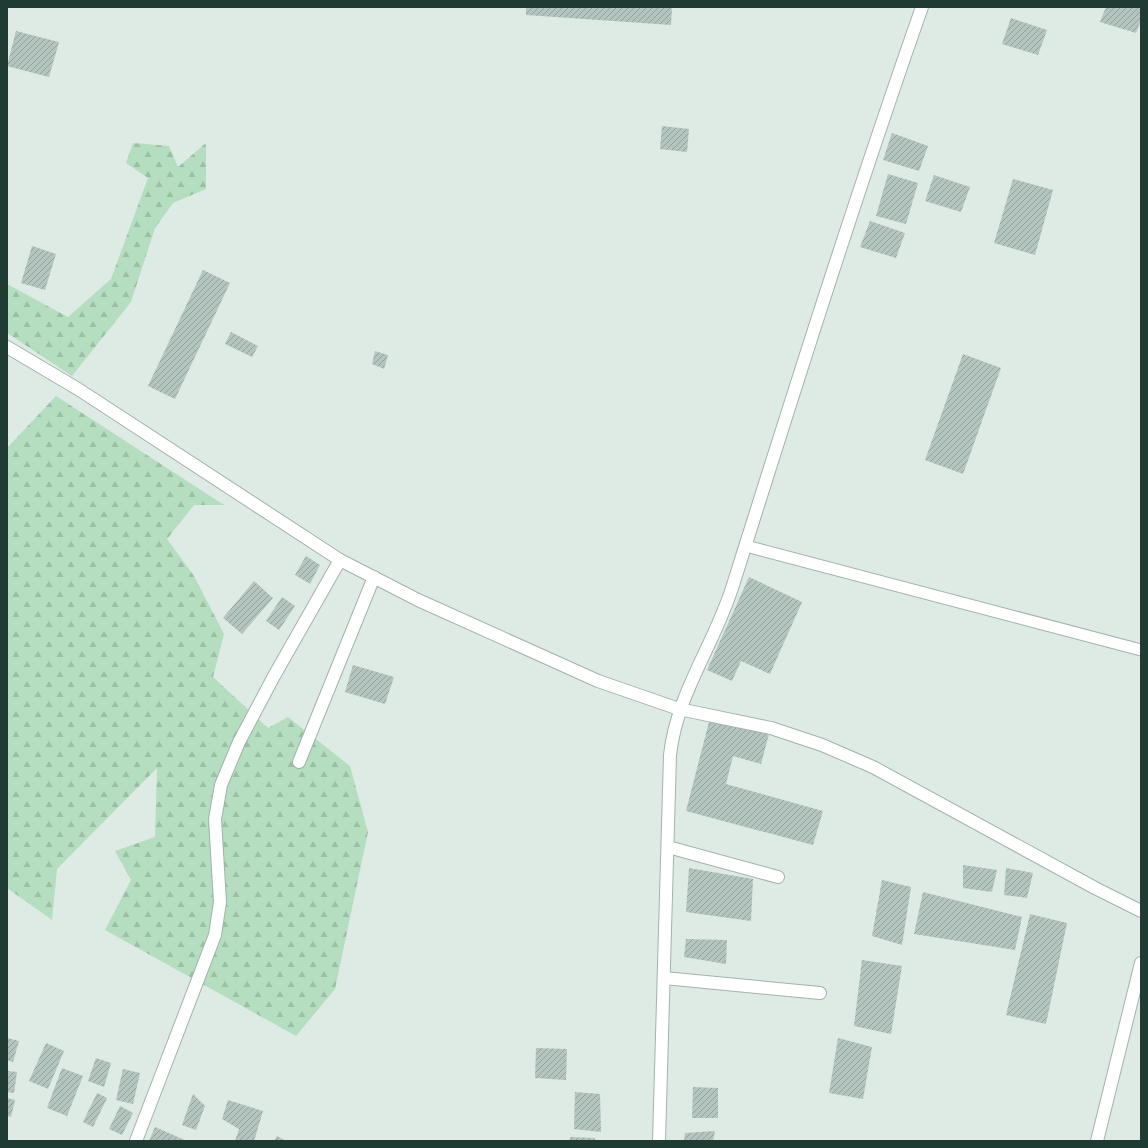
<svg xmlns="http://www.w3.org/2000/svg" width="1148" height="1148" font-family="Ubuntu,sans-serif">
<defs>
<pattern id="forest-firs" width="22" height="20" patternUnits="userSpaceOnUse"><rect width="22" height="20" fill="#b5ddc0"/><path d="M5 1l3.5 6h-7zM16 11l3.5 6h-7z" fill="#9bbfa5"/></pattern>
<pattern id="building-hatch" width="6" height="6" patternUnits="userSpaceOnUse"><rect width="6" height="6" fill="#b3c5be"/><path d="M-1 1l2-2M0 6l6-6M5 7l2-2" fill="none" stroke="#91a19b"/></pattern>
</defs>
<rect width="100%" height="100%" fill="#deebe5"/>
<!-- forest -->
<g fill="url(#forest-firs)">
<polygon points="133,143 169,146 178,167 206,143 206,189 173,203 155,228 131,302 72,376 7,333 7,284 68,317 111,279 148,178 126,163"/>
<polygon points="56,396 224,505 194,505 167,539 194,576 224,634 213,677 268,728 288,717 350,766 368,832 335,989 296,1036 105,930 131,880 115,851 155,837 157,768 57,869 52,920 7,888 7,448"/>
</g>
<!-- building -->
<g fill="url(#building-hatch)">
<polygon points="526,7 672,7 671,25 526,15"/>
<polygon points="1106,7 1141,7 1141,20 1136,33 1100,22"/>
<polygon points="1011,18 1047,30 1038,55 1002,44"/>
<polygon points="16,31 59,42 49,77 7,66"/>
<polygon points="662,126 689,129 687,152 660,149"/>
<polygon points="892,133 928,146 919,171 883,160"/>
<polygon points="888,174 918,183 906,224 876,216"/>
<polygon points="934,175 970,187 961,212 925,201"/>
<polygon points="1013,179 1053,190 1035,255 994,243"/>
<polygon points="870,221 905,233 896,258 860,247"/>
<polygon points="32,246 56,254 45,290 21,283"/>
<polygon points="203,270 230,283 175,399 148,386"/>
<polygon points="231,332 258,346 252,357 225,344"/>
<polygon points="375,351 388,355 384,369 372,364"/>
<polygon points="963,354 1001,368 963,474 925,460"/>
<polygon points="306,556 320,565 310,584 295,575"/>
<polygon points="749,577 802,602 770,674 741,661 732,681 707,670"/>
<polygon points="254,581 273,598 242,634 223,618"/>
<polygon points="282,597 295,606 279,630 266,621"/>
<polygon points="353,665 394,677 385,704 345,692"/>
<polygon points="710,718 769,734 761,764 733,756 726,784 823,811 813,845 686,811"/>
<polygon points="963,865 997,870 992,892 963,888"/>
<polygon points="689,868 753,879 751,921 686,912"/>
<polygon points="1006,868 1033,873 1027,898 1004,895"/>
<polygon points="882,880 911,887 902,945 872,936"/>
<polygon points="923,892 1022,917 1015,950 914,934"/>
<polygon points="1030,914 1067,923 1046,1024 1006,1015"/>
<polygon points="686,939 727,940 726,964 684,957"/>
<polygon points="862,960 902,966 891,1034 854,1026"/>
<polygon points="7,1038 19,1041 13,1062 7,1060"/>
<polygon points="838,1038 872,1047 863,1099 829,1093"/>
<polygon points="46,1043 64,1051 48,1089 29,1081"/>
<polygon points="536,1048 567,1049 566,1080 535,1078"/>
<polygon points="96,1058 111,1063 104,1087 88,1081"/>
<polygon points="62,1068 83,1076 67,1116 47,1108"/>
<polygon points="123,1069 140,1073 133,1104 116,1100"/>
<polygon points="7,1071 17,1072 14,1093 7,1092"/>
<polygon points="693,1087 718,1088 718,1118 692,1118"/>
<polygon points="575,1092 600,1094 601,1132 574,1129"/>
<polygon points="97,1093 107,1098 93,1127 83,1122"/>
<polygon points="193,1094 205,1106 196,1130 182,1125"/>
<polygon points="7,1098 15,1100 11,1117 7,1116"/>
<polygon points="228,1100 263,1111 254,1141 235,1141 239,1129 222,1119"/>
<polygon points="120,1106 133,1113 122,1135 109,1129"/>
<polygon points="155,1127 187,1141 149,1141"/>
<polygon points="715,1131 713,1141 684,1141 685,1133"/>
<polygon points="277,1136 286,1141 274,1141"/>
<polygon points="570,1137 595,1138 595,1141 570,1141"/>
</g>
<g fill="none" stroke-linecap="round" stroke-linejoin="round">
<!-- lane casing -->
<g stroke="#a1b3ac" stroke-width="13">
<polyline id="lane" points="746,546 1141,650"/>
</g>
<!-- street casing -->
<g stroke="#a1b3ac" stroke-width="14">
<g id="street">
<polyline points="7,347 78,389 340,560 418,600 598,681 679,709 771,728 822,745 873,767 1095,888 1141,911"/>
<polyline points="299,762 374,577"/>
<polyline points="668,847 778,877"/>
<polyline points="664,978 820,993"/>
<polyline points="136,1141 215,935 220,902 215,819 221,785 239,742 274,676 340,560"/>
<path d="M659,1141l11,-386c7,-63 45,-111 63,-170 61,-194 122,-387 189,-578"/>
<polyline points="1097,1141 1141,963"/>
</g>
</g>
<!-- lane -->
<use href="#lane" stroke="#fff" stroke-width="11"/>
<!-- street -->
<use href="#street" stroke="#fff" stroke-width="12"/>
</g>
<!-- border -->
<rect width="1148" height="1148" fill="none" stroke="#1f3b33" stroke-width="16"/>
</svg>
